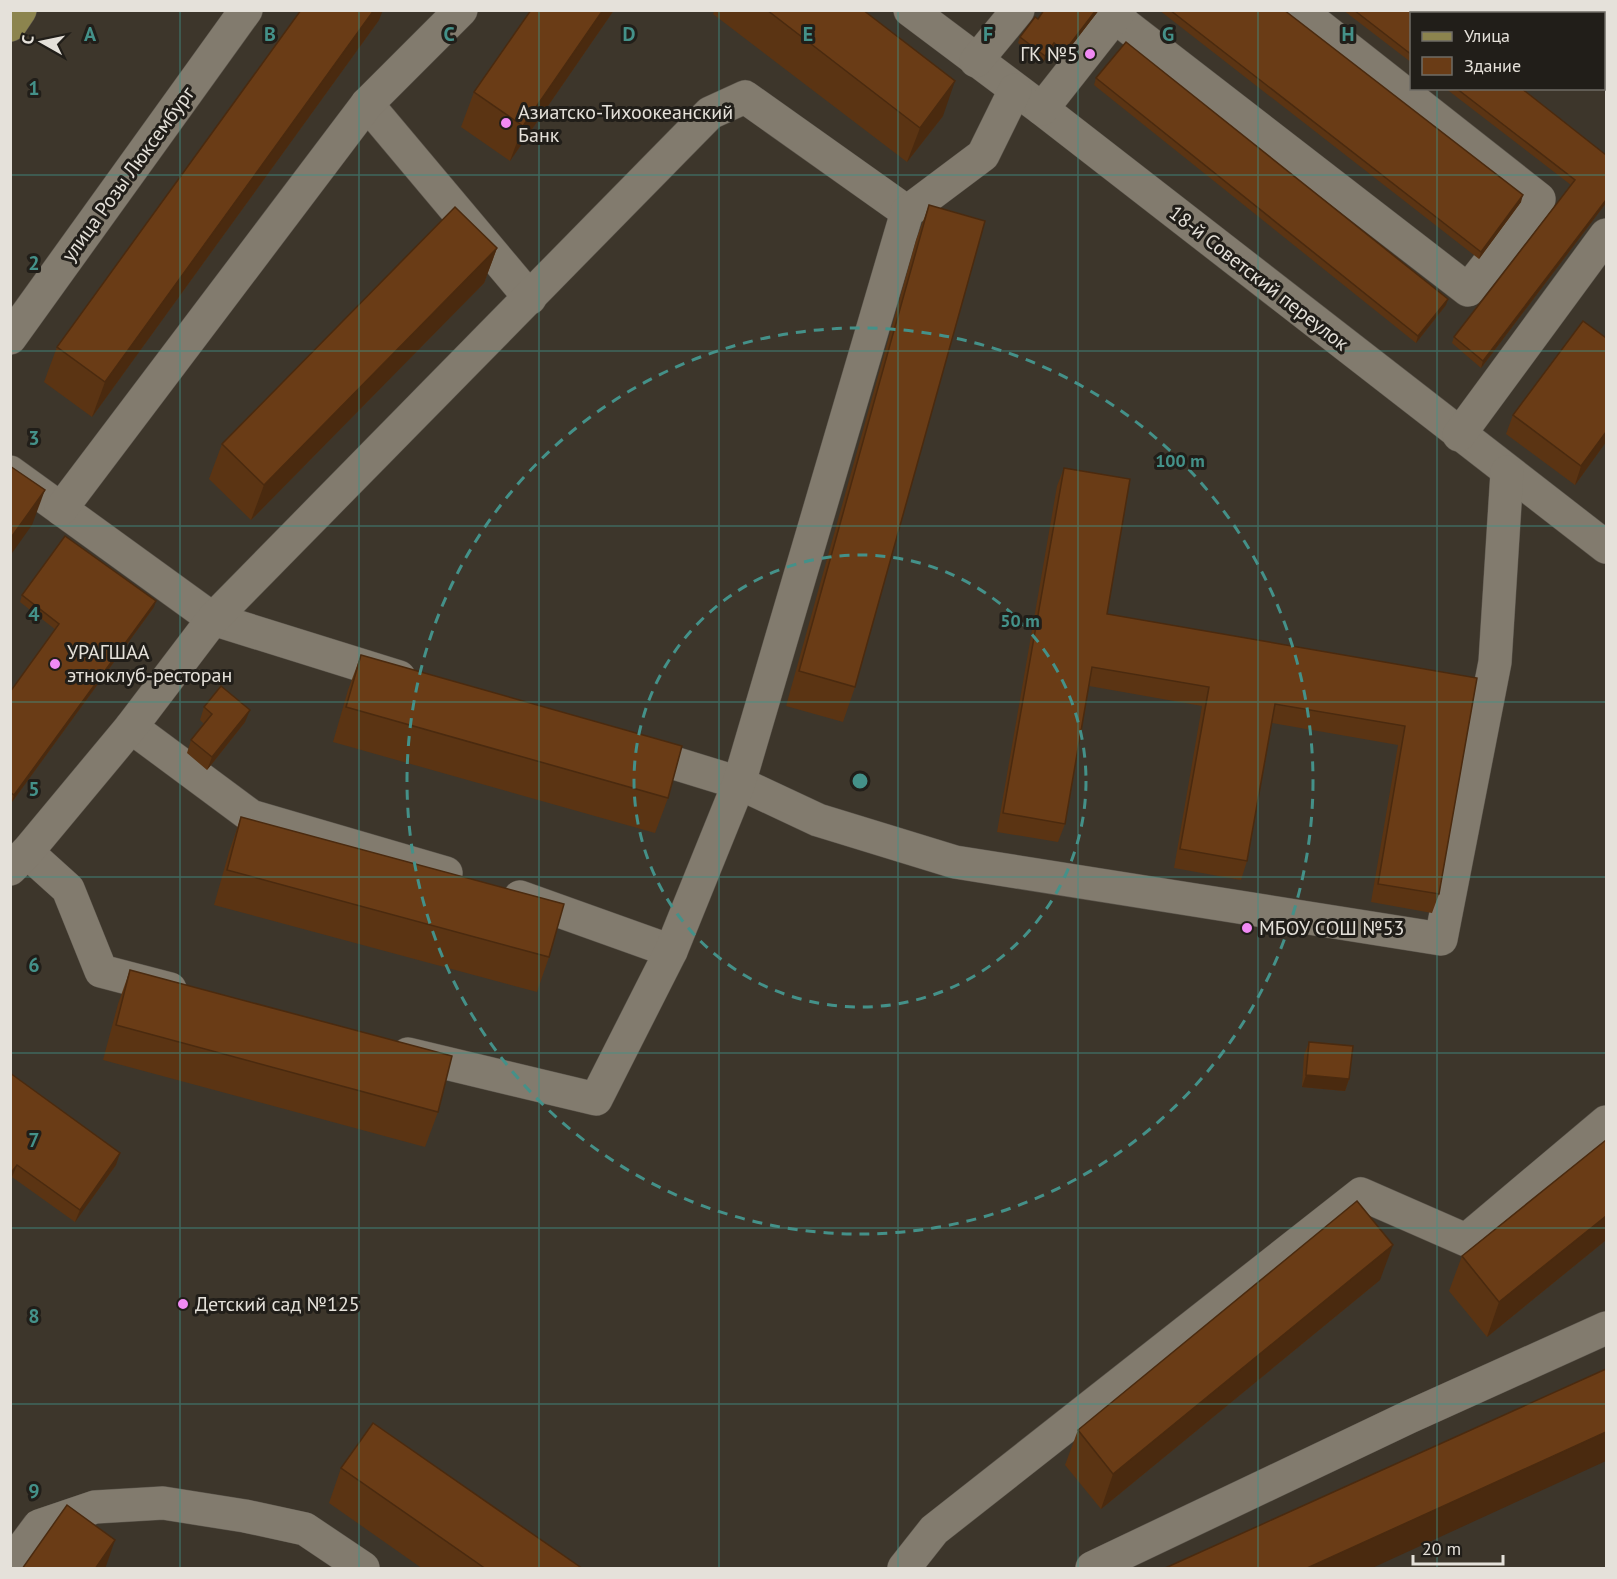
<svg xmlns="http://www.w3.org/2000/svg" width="1617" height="1579" font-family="'PT Sans',sans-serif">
<rect width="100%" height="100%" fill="#3d362b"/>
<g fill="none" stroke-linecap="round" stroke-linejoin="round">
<!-- minor casing -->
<g stroke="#5a544b" stroke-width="34">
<g id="minor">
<polyline points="910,10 1042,109 1606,547"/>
<polyline points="1115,17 1468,290 1539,199 1299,10"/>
<polyline points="976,61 1018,10"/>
<polyline points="367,104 530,298"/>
<polyline points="1042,109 1120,10"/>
<polyline points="10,338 246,10"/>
<polyline points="1459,435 1606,235"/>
<polyline points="10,472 213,619 399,677"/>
<polyline points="61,509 367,104 461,10"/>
<polyline points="131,727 251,816 446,873"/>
<polyline points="635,751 739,783 818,820 955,862 1441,939 1495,662 1507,472"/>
<polyline points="27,852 68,889 101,971 170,989"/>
<polyline points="10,869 27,852 131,727 213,619 710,113 745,97 907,212"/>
<polyline points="520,897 671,951"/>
<polyline points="408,1054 596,1099 671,951 739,783 907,212 983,155 1015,90"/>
<polyline points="10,1565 39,1526 95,1507 163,1503 245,1516 305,1529 363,1568"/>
<polyline points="904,1568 934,1530 1361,1194 1466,1240 1606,1122"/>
<polyline points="1092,1568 1409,1417 1606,1328"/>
</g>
</g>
<!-- major casing -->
<g stroke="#5a544b" stroke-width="34">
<polyline id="major" points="10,25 20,10"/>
</g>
<!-- minor -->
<use href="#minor" stroke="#827b6e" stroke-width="33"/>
<!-- major -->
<use href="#major" stroke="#8c844e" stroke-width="33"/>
</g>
<!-- wall -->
<g fill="#5b3413">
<polygon points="614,10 510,161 461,127 474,92"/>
<polygon points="715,10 863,10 943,116 907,162 713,14"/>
<polygon points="1099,10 1062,58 1052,50 1043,62 1018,43 1020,37 1038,19"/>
<polygon points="1159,10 1284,10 1521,202 1479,259"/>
<polygon points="1343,10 1421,10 1412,14 1412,63"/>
<polygon points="379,20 92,417 44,382 57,347"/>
<polygon points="1096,78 1446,305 1416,343 1094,85"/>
<polygon points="1445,88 1521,88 1606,155 1606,203 1481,368 1452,343 1454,337 1571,185"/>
<polygon points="929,205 855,687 843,722 786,706 916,240"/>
<polygon points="497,248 484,283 251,520 209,479 222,444"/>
<polygon points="1513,415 1606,442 1575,485 1506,434"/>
<polygon points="1064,468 1107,614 1477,678 1439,894 1432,913 1371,902 1398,745 1272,723 1247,861 1241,880 1174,868 1202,706 1089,686 1065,824 1058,842 997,832 1057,486"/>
<polygon points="22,595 154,607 12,802 10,800 10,692 56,630 20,602"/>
<polygon points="361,655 668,798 655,833 333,742 348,690"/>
<polygon points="204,707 245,722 207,770 187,753 191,740 204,724 200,720"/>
<polygon points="241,817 549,957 537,992 214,905 229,852"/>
<polygon points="130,970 438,1112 425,1147 103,1060 118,1004"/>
<polygon points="1309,1042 1349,1079 1345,1091 1302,1087 1304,1055"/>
<polygon points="10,1073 116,1165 75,1222 12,1177 10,1180"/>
<polygon points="1606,1140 1606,1240 1487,1337 1449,1291 1462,1256"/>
<polygon points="1380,1280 1101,1509 1065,1465 1078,1430"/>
<polygon points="341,1468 583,1569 423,1569 329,1503"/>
</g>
<!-- shaded-wall -->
<g fill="#4a2a0f">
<polygon points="374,10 383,10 379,20 92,417 105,382"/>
<polygon points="603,10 614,10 510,161 523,126"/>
<polygon points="1096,10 1099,10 1062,58 1064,52"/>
<polygon points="1054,43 1052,50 1043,62 1045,56"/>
<polygon points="955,81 943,116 907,162 920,128"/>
<polygon points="1523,195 1521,202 1479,259 1481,252"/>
<polygon points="1606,200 1606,203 1481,368 1483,361"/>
<polygon points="497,248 484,283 251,520 264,485"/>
<polygon points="1448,299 1446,305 1416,343 1418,336"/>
<polygon points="1606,432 1606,442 1575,485 1581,466"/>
<polygon points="45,490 32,525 10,556 10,539"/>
<polygon points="156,601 154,607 12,802 14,795"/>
<polygon points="250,710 245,722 207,770 212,757"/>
<polygon points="1306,1075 1349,1079 1345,1091 1302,1087"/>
<polygon points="120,1153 116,1165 75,1222 80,1210"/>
<polygon points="17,1165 12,1177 10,1180 10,1174"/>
<polygon points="1606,1216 1606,1240 1487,1337 1499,1302"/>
<polygon points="1393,1245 1380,1280 1101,1509 1113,1474"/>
<polygon points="1606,1432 1606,1461 1370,1569 1305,1569"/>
<polygon points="115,1540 105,1569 95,1569"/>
</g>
<!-- building -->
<g fill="#6a3c16" stroke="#4a2a0f" stroke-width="1.5">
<polygon points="301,10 374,10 105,382 57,347"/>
<polygon points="531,10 603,10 523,126 474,92"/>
<polygon points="767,10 863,10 955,81 920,128"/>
<polygon points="1044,10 1096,10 1064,52 1054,43 1045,56 1020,37 1035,17 1038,19"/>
<polygon points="1170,10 1284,10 1523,195 1481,252"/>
<polygon points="1354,10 1421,10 1425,14 1412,14 1412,55"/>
<polygon points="1126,42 1448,299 1418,336 1096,78"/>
<polygon points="1456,88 1521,88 1606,155 1606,200 1483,361 1454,337 1575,180"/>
<polygon points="929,205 985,221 855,687 799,671"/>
<polygon points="455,207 497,248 264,485 222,444"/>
<polygon points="1583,321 1606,338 1606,432 1581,466 1513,415"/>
<polygon points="10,466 45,490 10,539"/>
<polygon points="1064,468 1130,479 1107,614 1477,678 1439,894 1378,884 1405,726 1275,704 1247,861 1180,849 1209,687 1092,667 1065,824 1003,813"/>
<polygon points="65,536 156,601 14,795 10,792 10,692 59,624 22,595"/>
<polygon points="361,655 682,746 668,798 346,707"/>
<polygon points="221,686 250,710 212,757 191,740 212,714 204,707"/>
<polygon points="241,817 564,904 549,957 227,870"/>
<polygon points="130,970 452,1056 438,1112 116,1025"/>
<polygon points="1309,1042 1353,1046 1349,1079 1306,1075"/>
<polygon points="10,1073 120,1153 80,1210 17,1165 10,1174"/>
<polygon points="1606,1140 1606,1216 1499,1302 1462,1256"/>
<polygon points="1357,1201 1393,1245 1113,1474 1078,1430"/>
<polygon points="1606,1369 1606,1432 1305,1569 1163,1569"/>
<polygon points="373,1423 583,1569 486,1569 341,1468"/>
<polygon points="67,1505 115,1540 95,1569 22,1569"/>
</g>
<!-- grid -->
<path fill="none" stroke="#449189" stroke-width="1.5" stroke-opacity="0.55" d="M180,10v1558M359,10v1558M539,10v1558M719,10v1558M898,10v1558M1078,10v1558M1258,10v1558M1437,10v4M1437,88v1480M10,175h1596M10,351h1596M10,526h1596M10,702h1596M10,877h1596M10,1053h1596M10,1228h1596M10,1404h1596"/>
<!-- distance rings -->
<g fill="none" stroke="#449189" stroke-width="3" stroke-dasharray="10 8">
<circle cx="860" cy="781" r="226"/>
<circle cx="860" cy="781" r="453"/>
</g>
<!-- markers -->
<g fill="#f18af4" stroke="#211e19" stroke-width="2">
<circle cx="1090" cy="54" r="6"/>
<circle cx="506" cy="123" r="6"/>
<circle cx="55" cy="664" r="6"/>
<circle cx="1247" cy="928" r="6"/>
<circle cx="183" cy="1304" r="6"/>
</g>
<g text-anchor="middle" stroke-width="6" stroke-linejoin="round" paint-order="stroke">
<!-- poi labels -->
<g font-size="20" fill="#e5e1da" stroke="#211e19" text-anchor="start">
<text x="1078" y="61" text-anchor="end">ГК №5</text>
<text x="518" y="119">Азиатско-Тихоокеанский<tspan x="518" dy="23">Банк</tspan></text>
<text x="67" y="659">УРАГШАА<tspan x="67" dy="23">этноклуб-ресторан</tspan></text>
<text x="1259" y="935">МБОУ СОШ №53</text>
<text x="195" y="1311">Детский сад №125</text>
</g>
<!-- street labels -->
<g font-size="20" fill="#e5e1da" stroke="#211e19">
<text transform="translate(128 174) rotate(-54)" y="7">улица Розы Люксембург</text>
<text transform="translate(1259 278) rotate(38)" y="7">18-й Советский переулок</text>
</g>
</g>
<g font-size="20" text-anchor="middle" font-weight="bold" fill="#449189" stroke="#211e19" stroke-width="6" stroke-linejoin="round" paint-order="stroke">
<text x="90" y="41">A</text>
<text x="270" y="41">B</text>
<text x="449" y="41">C</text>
<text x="629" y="41">D</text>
<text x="808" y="41">E</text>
<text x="988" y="41">F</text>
<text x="1168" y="41">G</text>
<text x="1348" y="41">H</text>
<text x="34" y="95">1</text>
<text x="34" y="270">2</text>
<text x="34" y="445">3</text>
<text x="34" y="621">4</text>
<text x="34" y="796">5</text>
<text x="34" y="972">6</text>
<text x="34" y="1147">7</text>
<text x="34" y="1323">8</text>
<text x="34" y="1498">9</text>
</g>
<circle cx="860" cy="781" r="9" fill="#449189" stroke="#211e19" stroke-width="3"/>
<g font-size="18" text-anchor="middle" font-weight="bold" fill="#449189" stroke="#211e19" stroke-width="6" stroke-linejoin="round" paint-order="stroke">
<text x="1180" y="467">100 m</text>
<text x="1020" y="627">50 m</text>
</g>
<!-- border -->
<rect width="1617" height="1579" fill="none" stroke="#e5e1da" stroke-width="24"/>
<!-- legend -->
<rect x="1410" y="12" width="195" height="78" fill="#211e19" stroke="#6f6c66" stroke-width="1.5"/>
<rect x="1422" y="32" width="30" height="9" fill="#8c844e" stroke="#6f6c66" stroke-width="1.5"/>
<text x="1464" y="42" font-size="18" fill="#e5e1da">Улица</text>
<rect x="1422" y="57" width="30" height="18" fill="#6a3c16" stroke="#6f6c66" stroke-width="1.5"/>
<text x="1464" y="72" font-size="18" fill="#e5e1da">Здание</text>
<!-- north arrow -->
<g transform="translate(42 42) rotate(279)" stroke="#211e19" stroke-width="4.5" paint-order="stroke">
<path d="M0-4.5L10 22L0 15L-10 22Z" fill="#e5e1da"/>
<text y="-9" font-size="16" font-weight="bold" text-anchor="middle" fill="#e5e1da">С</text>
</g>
<!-- scale -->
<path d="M1413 1555v9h90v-9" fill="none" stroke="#e5e1da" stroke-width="3"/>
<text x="1422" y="1555" font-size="18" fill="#e5e1da" stroke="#211e19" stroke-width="4.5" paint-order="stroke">20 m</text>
</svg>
